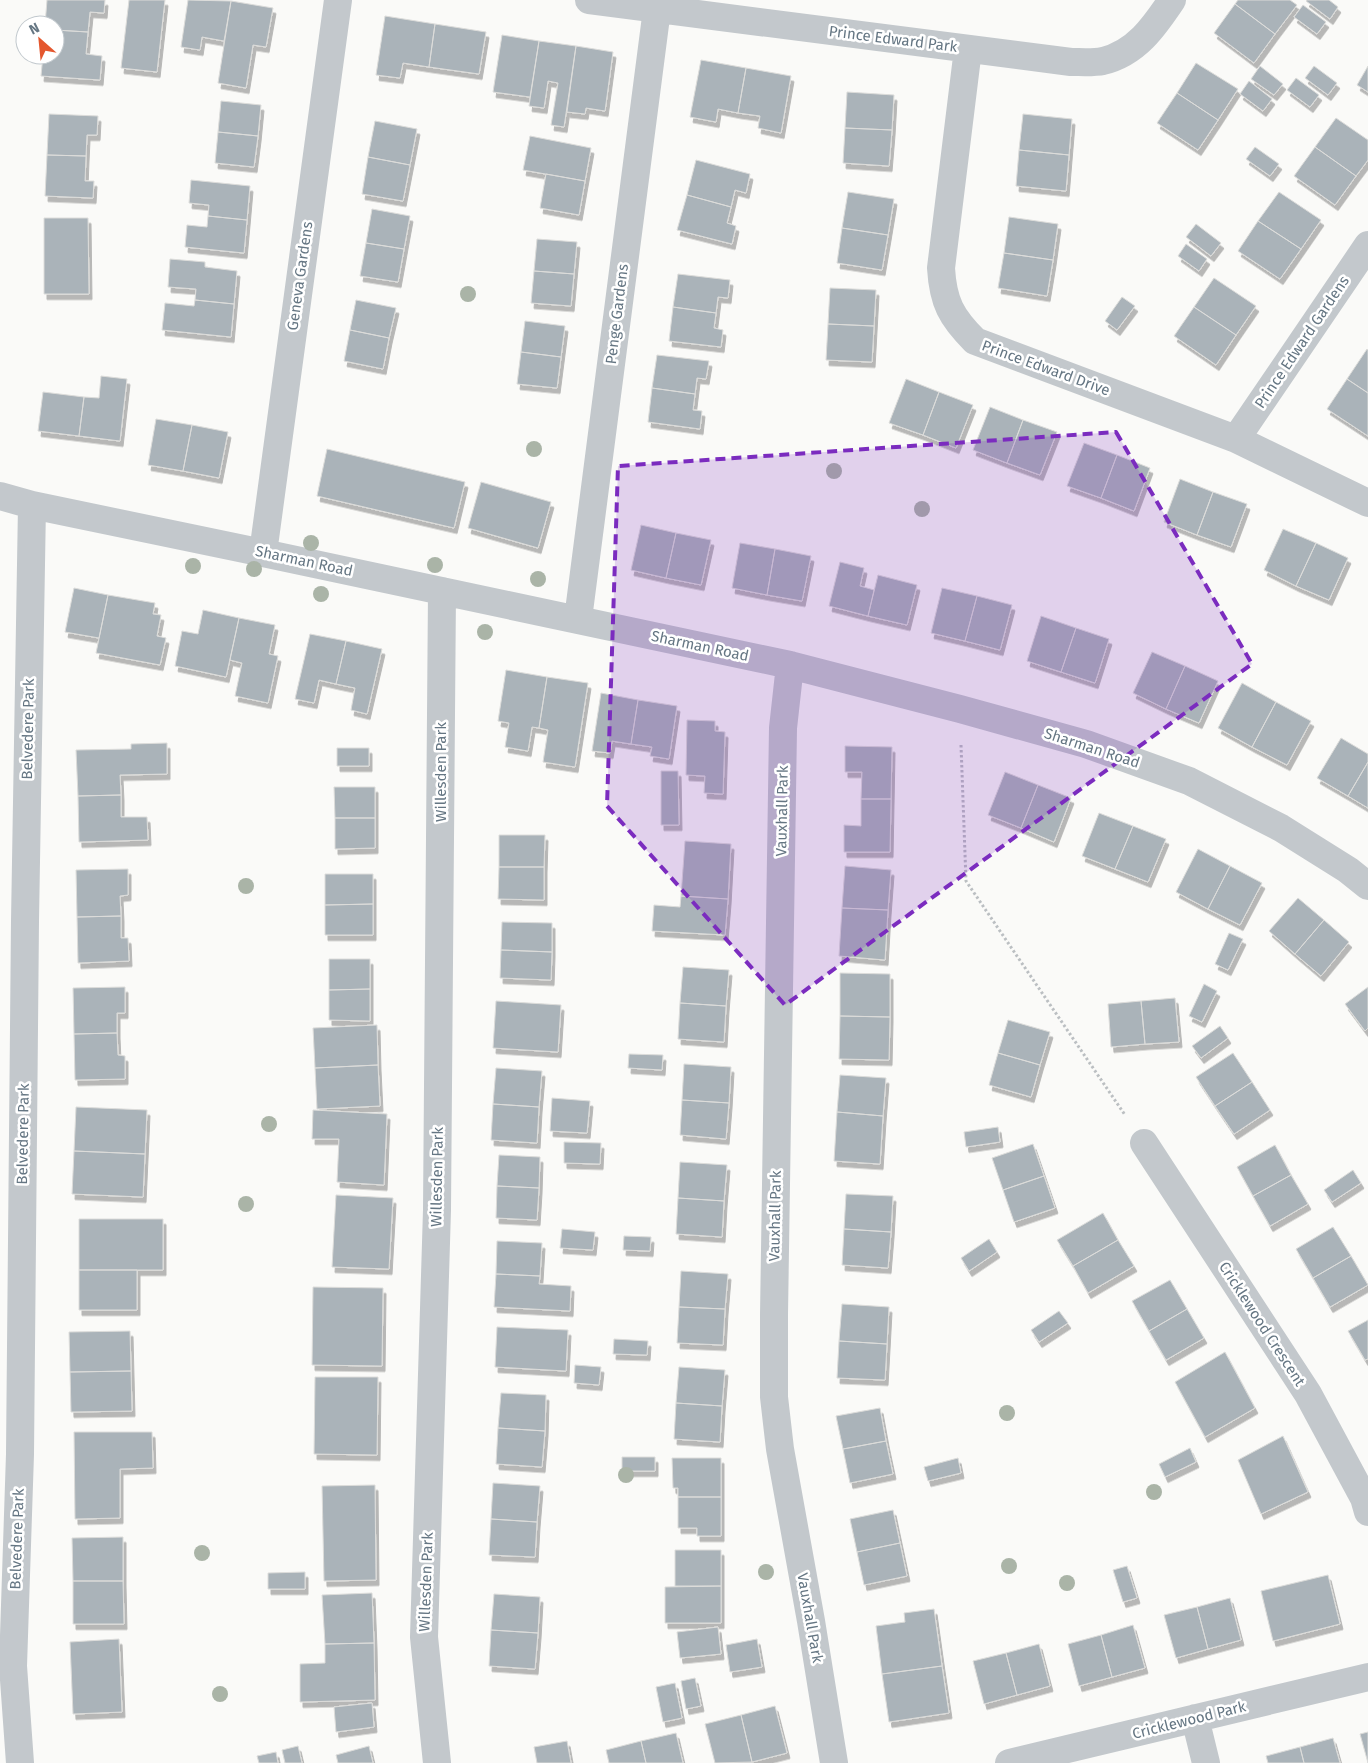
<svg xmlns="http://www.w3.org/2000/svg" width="1368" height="1763" font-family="'Fira Sans',sans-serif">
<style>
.building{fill:#aab3b9;stroke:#dcdcda;filter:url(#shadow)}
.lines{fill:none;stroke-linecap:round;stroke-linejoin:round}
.path{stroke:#bbbfc2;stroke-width:3;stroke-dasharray:2.5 2.5;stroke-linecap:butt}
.minor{stroke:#c3c8cc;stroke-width:28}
.tree{fill:#aab4a7}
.marked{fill:#7b2cbf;fill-opacity:0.2;stroke:#7b2cbf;stroke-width:4;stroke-dasharray:10 6;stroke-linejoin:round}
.labels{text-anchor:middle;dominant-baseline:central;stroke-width:5;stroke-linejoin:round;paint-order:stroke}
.street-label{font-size:15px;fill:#657683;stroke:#fff}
</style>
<defs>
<filter id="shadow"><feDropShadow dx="3" dy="5.5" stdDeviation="0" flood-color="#0004"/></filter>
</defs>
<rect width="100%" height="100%" fill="#fafaf8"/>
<path class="building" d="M47,0H105L104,13L90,12L88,32L55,30V25H45Z
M129,0H165L157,72L121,68Z
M188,0L231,1L224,41L202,37L200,50L181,47Z
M1238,0H1290L1297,5L1275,34L1235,4Z
M1307,0H1329L1338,7L1330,19L1306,1Z
M231,1L273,8L266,47L253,45L246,88L218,83Z
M1235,4L1275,34L1254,63L1214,33Z
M1303,5L1326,22L1317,34L1294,17Z
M385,16L435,24L429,67L403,63L400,78L376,75Z
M435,24L486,32L479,74L429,67Z
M55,30L88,32L86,54L102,56L100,80L41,76L43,55H55Z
M502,35L539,41L530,97L493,92Z
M539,41L576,46L564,127L551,125L558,83L548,81L544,108L529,106Z
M576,46L613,52L605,111L586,108L585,114L567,112Z
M701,60L746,68L738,113L718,109L716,122L690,117Z
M1196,63L1238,89L1218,120L1177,93Z
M1260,66L1283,84L1274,95L1251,79Z
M1314,66L1337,83L1328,95L1305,78Z
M1368,66V92L1357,85Z
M746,68L791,76L781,133L758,128L760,116L738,113Z
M1296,78L1319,95L1310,107L1287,90Z
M1249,81L1272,99L1263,111L1240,94Z
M847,92L894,95L892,130L845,128Z
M1177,93L1218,120L1198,150L1157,123Z
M221,101L261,105L258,136L218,132Z
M49,114L98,116L97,135H87L86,156L47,155Z
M1023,114L1072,119L1069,155L1019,150Z
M1336,118L1368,140V160L1356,176L1315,147Z
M375,121L417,129L410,165L368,157Z
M845,128L892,130L889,166L843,163Z
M218,132L258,136L254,167L215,163Z
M530,136L591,148L585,181L523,170Z
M1255,147L1279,164L1270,176L1246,159Z
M1315,147L1356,176L1335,205L1294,176Z
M1019,150L1069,155L1066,191L1016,186Z
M47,155L86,156L85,181H94L93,198L45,196Z
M368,157L410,165L403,201L362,194Z
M696,160L750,174L746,193L735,190L731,207L687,195Z
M546,174L585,181L579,215L540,208Z
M191,180L250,186L247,220L208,216L209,205L189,203Z
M848,192L894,199L888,235L842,228Z
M1279,192L1321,220L1301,249L1258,221Z
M687,195L731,207L727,223L736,226L732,244L677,230Z
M372,209L410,216L404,249L366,243Z
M208,216L247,220L244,253L185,247L187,225L207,227Z
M1009,217L1058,224L1053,260L1004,253Z
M44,218H88L89,294H44Z
M1258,221L1301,249L1280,279L1238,251Z
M1196,224L1221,243L1211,256L1186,237Z
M842,228L888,235L882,270L837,263Z
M537,239L577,242L574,274L534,271Z
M366,243L404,249L398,282L360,276Z
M1186,244L1207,259L1199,271L1178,256Z
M1004,253L1053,260L1047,296L998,288Z
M170,259L205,262V267L237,271L234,304L195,300L196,289L168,287Z
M534,271L574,274L571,306L531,303Z
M678,274L730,280L728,298L718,297L716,313L673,307Z
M1214,278L1256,306L1236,335L1194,307Z
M830,288L876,290L874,326L828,324Z
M1122,297L1135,306L1117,330L1105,321Z
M195,300L234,304L231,337L162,330L165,303L194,306Z
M356,300L396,308L389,338L350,330Z
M673,307L716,313L714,328L723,330L721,347L669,341Z
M1194,307L1236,335L1216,365L1174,336Z
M525,321L565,326L561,357L521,352Z
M828,324L874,326L872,362L826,360Z
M350,330L389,338L383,369L344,361Z
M1367,349L1368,350V393L1347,379Z
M521,352L561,357L557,388L517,384Z
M657,355L709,361L706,379L697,378L695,394L652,388Z
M101,376L127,379L120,441L79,436L84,397L99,398Z
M906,379L939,392L923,435L889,423Z
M1347,379L1368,393V436L1327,409Z
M652,388L695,394L693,410L702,411L700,429L648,422Z
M43,392L84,397L79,436L38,431Z
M939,392L973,405L956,448L923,435Z
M990,407L1023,420L1007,463L973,450Z
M156,419L192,425L183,471L148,465Z
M1023,420L1057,432L1040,475L1007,463Z
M192,425L228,432L219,478L183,471Z
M1084,443L1117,455L1101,498L1067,486Z
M327,449L465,482L454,528L317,496Z
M1117,455L1150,468L1134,511L1101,498Z
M1180,479L1213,492L1197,535L1164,522Z
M481,482L551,502L538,548L468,528Z
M1213,492L1247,504L1231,547L1197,535Z
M641,525L676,533L666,578L631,570Z
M1283,529L1316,543L1296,586L1264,570Z
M676,533L711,540L701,585L666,578Z
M740,543L775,549L767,595L732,588Z
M1316,543L1348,558L1329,600L1296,586Z
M775,549L811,556L802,601L767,595Z
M840,562L864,568L860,586L874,590L868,616L829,606Z
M878,575L917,585L907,625L868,616Z
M74,588L108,595L99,638L65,632Z
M942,588L977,596L965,641L931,633Z
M108,595L155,603L153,614L161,615L157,636L166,638L160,665L96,653Z
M977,596L1012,605L1000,650L965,641Z
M203,610L239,618L226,677L175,666L182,631L198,634Z
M1041,616L1076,628L1061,672L1027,661Z
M239,618L275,625L269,654L278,656L268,703L235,696L242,663L230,660Z
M1076,628L1109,639L1095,683L1061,672Z
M310,634L346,641L336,684L319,680L314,703L295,699Z
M346,641L382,649L367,714L351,710L355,688L336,684Z
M1152,652L1185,666L1166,709L1133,693Z
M1185,666L1218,681L1199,723L1166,709Z
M506,670L547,677L539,728L532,727L528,751L505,747L509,723L498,721Z
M547,677L588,683L575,767L543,762L548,730L539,728Z
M1242,683L1276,702L1252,747L1218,728Z
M601,693L638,700L631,744L612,741L610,753L592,751Z
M638,700L677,706L669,759L650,756L652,747L631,744Z
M1276,702L1311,721L1287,765L1252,747Z
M687,720L715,721V731L725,732L723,794L704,793L705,776L686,775Z
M1341,738L1368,754V762L1348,796L1317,778Z
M167,743V774L120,775L121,795L78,796L76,750L131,749V744Z
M845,746L892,747L891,799H861L862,772H845Z
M337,748H369V766H337Z
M1368,762V808L1348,796Z
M661,771H678L679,825H661Z
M1005,772L1038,785L1021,828L988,815Z
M1038,785L1071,798L1054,842L1021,828Z
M334,787H375V818H335Z
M121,795V817H147L148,840L79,842L78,796Z
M861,799H891L890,852H844V825L861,826Z
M1099,813L1133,826L1115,869L1082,856Z
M335,818H375V848L335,849Z
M1133,826L1166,839L1148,882L1115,869Z
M499,835H545L544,867H499Z
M685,841L731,844L728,899L681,896Z
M1198,849L1230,866L1208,909L1176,892Z
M845,866L891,870L888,910L842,908Z
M1230,866L1262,883L1240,925L1208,909Z
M499,867H544V900L498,899Z
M128,869V895L120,896L121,916L77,917L76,870Z
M325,874H373V904L325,905Z
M681,896L728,899L725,935L652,931L654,905L680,907Z
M1298,898L1324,920L1295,954L1269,931Z
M373,904V935H325V905Z
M842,908L888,910L885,960L839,956Z
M121,916V938H128L129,961L78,963L77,917Z
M1324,920L1349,942L1321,976L1295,954Z
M502,922L552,923V952L501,950Z
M1229,933L1243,939L1228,970L1215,964Z
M501,950L552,952L551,980L500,978Z
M329,959H370V989L329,990Z
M683,967L729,970L726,1006L680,1003Z
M840,973L890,974V1017L840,1016Z
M1204,984L1217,991L1202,1022L1189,1016Z
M125,987V1013H117V1033L74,1034L73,988Z
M1368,987V1028L1365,1031L1345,1004Z
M370,989V1021L329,1020V990Z
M1175,998L1179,1042L1145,1044L1141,1001Z
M496,1001L561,1005L558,1052L493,1048Z
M1141,1001L1145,1044L1111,1047L1108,1004Z
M680,1003L726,1006L724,1042L678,1039Z
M840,1016L890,1017L889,1060L839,1059Z
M1008,1020L1050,1032L1040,1065L998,1053Z
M377,1025L378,1065L315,1068L313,1028Z
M1220,1026L1228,1038L1201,1058L1192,1046Z
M117,1033L118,1055L125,1056V1079L75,1080L74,1034Z
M998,1053L1040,1065L1031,1097L989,1085Z
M1233,1053L1252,1082L1215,1106L1196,1077Z
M629,1054L663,1055L662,1070L628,1068Z
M684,1064L731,1067L729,1103L682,1100Z
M378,1065L380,1106L317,1109L315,1068Z
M496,1068L542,1071L539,1107L493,1104Z
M840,1075L886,1078L883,1116L837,1112Z
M1252,1082L1270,1110L1234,1134L1215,1106Z
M552,1098L590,1101L587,1133L550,1131Z
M682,1100L729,1103L726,1139L680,1135Z
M493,1104L539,1107L537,1143L491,1140Z
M76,1107L147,1110L145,1154L74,1151Z
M313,1110L387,1114L384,1185L337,1182L339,1139H312Z
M837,1112L883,1116L880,1164L834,1161Z
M998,1127L1000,1142L966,1147L964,1132Z
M564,1142L601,1143L600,1164L564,1163Z
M1033,1144L1044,1176L1003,1190L992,1158Z
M1275,1145L1291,1175L1253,1196L1237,1167Z
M74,1151L145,1154L143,1197L72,1194Z
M499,1155L540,1157L539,1188L497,1186Z
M680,1162L727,1165L724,1201L678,1198Z
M1353,1170L1361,1183L1332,1202L1324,1190Z
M1291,1175L1308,1204L1270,1226L1253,1196Z
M1044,1176L1055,1208L1014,1222L1003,1190Z
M497,1186L539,1188L537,1220L496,1218Z
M846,1194L893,1196L891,1232L844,1229Z
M336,1195L393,1198L389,1269L332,1267Z
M678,1198L724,1201L722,1237L676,1234Z
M1103,1213L1118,1240L1073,1266L1057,1240Z
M79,1219H163V1270H79Z
M1333,1227L1351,1256L1313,1278L1296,1249Z
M562,1229L595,1232L593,1250L560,1248Z
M844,1229L891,1232L888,1268L842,1265Z
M624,1236L651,1237L650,1251L623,1250Z
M989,1239L997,1252L969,1271L961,1258Z
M1118,1240L1134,1266L1088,1293L1073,1266Z
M497,1241L542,1243L540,1276L496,1274Z
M1351,1256L1368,1285L1330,1307L1313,1278Z
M79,1270H137V1310H79Z
M681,1271L728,1274L725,1309L679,1307Z
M496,1274L540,1276L539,1284L571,1286L570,1311L494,1307Z
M1170,1280L1187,1309L1149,1331L1132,1301Z
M313,1287L383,1288L382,1366L312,1365Z
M842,1304L889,1307L887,1344L839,1341Z
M679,1307L725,1309L723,1345L677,1343Z
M1187,1309L1204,1338L1166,1360L1149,1331Z
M1059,1311L1068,1323L1039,1342L1031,1330Z
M1368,1320V1359L1365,1360L1348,1331Z
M497,1327L568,1330L566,1371L495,1367Z
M130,1331L131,1371L70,1372L69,1332Z
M614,1339L648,1341L647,1355L613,1354Z
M839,1341L887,1344L885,1380L837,1378Z
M1225,1352L1255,1408L1205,1437L1175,1382Z
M575,1365L601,1367L599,1385L574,1383Z
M679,1367L725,1370L722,1406L676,1403Z
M131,1371L132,1411L71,1412L70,1372Z
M315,1377H378L377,1455L314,1454Z
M501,1393L546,1395L545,1431L498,1428Z
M676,1403L722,1406L720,1442L674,1439Z
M880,1408L886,1441L843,1449L836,1416Z
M498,1428L545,1431L542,1467L496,1464Z
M74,1432H152L153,1468L120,1469V1518L75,1519Z
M1283,1436L1308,1492L1261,1514L1238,1460Z
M886,1441L893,1474L850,1483L843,1449Z
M1190,1448L1196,1462L1165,1477L1159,1464Z
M622,1457H655V1471H622Z
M672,1458H721V1497H678V1488H673Z
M958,1458L961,1473L928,1481L924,1467Z
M493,1483L540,1486L537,1522L491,1519Z
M375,1485L376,1580L324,1581L322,1486Z
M678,1497H721V1536H697V1528H678Z
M893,1510L900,1543L857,1552L850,1519Z
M491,1519L537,1522L535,1557L489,1555Z
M123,1537V1581H73L72,1538Z
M900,1543L907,1576L864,1585L857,1552Z
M675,1550H721V1586H675Z
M1127,1566L1137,1598L1123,1602L1113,1570Z
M305,1572V1589H268V1573Z
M1328,1575L1340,1624L1273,1641L1261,1591Z
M73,1581H123L124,1624H73Z
M721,1586V1623H665V1587Z
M372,1593L374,1643L325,1644L322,1595Z
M494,1594L540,1597L538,1633L491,1630Z
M1230,1598L1241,1640L1208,1649L1197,1607Z
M1197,1607L1208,1649L1176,1658L1164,1615Z
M934,1609L942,1666L882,1674L876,1626L905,1622L904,1613Z
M1133,1625L1145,1668L1112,1677L1101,1635Z
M718,1627L721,1654L680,1658L677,1632Z
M491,1630L538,1633L535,1669L489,1666Z
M1101,1635L1112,1677L1079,1686L1068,1644Z
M119,1639L122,1712L73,1714L70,1642Z
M757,1639L762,1667L730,1672L726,1645Z
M374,1643L375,1700L300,1702V1664L325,1663V1644Z
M1039,1644L1050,1686L1017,1695L1006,1653Z
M1006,1653L1017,1695L984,1704L973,1661Z
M942,1666L949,1713L889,1722L882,1674Z
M695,1678L701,1706L686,1709L681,1681Z
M675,1683L682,1718L663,1722L656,1687Z
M372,1703L374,1727L336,1732L334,1707Z
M775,1706L787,1753L752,1762L741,1715Z
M741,1715L752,1762L715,1763L705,1724Z
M1368,1732V1763L1360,1734Z
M676,1733L683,1763H646L641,1741Z
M1333,1738L1340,1763H1304L1300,1747Z
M567,1741L571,1763H537L534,1747Z
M641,1741L646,1763H609L606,1750Z
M298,1746L302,1763H285L282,1750Z
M369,1746L373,1763H338L336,1755Z
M1300,1747L1304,1763H1268L1266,1756Z
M276,1752L278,1763H259L257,1756Z"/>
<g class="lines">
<path class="path" d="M961,745L966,881L1125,1115"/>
<path class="minor" d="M589,0L1071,62C1081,62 1093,63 1103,61C1136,53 1154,27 1172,0
M968,49L941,268C943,302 951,317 975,341L1236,439L1368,503
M1236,439L1368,245
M0,496L32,505L263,553L790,665L960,709L1086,744L1189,781L1281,828L1348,870L1368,886
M263,553L338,0
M578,619L657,9
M790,665L783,728L774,1315V1397L780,1449L811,1621L834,1763
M1144,1143L1308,1394L1364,1498L1368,1512
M1195,1718L1206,1763
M20,1763L13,1666L20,1454L25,921L32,505
M437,1763L424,1637L437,1210L442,591
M1009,1763L1368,1677"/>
</g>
<g class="tree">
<circle cx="468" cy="294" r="8"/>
<circle cx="534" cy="449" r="8"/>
<circle cx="834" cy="471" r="8"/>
<circle cx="922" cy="509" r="8"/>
<circle cx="311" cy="543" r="8"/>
<circle cx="435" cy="565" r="8"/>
<circle cx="193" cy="566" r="8"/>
<circle cx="254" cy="569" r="8"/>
<circle cx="538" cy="579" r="8"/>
<circle cx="321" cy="594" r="8"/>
<circle cx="485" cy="632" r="8"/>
<circle cx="246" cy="886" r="8"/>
<circle cx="269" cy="1124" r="8"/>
<circle cx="246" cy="1204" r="8"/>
<circle cx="1007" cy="1413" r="8"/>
<circle cx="626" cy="1475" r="8"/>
<circle cx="1154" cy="1492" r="8"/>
<circle cx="202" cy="1553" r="8"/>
<circle cx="1009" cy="1566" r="8"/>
<circle cx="766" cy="1572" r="8"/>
<circle cx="1067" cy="1583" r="8"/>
<circle cx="220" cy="1694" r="8"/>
</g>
<path class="marked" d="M1116,432L1252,664L785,1005L607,806L618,466Z"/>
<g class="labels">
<g class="street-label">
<text transform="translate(893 39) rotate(7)">Prince Edward Park</text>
<text transform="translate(300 276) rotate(-82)">Geneva Gardens</text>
<text transform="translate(617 314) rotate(-83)">Penge Gardens</text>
<text transform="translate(1302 342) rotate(-56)">Prince Edward Gardens</text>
<text transform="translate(1046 368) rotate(20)">Prince Edward Drive</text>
<text transform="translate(304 561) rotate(12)">Sharman Road</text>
<text transform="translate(700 646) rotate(12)">Sharman Road</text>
<text transform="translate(28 729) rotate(-89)">Belvedere Park</text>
<text transform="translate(1092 748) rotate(18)">Sharman Road</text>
<text transform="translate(441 772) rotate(-90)">Willesden Park</text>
<text transform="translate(782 811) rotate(-89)">Vauxhall Park</text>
<text transform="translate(23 1134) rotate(-89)">Belvedere Park</text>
<text transform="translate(437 1177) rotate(-89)">Willesden Park</text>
<text transform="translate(775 1216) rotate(-89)">Vauxhall Park</text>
<text transform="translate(1262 1324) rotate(57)">Cricklewood Crescent</text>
<text transform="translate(17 1539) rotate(-88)">Belvedere Park</text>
<text transform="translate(426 1582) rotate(-88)">Willesden Park</text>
<text transform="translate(810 1618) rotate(80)">Vauxhall Park</text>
<text transform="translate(1189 1720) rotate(-14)">Cricklewood Park</text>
</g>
</g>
<g transform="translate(40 40) rotate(333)"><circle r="24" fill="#ffffff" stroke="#c1c8cd"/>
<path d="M0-4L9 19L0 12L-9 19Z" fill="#e4572e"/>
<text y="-8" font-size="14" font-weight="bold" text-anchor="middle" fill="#657683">N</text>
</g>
</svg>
